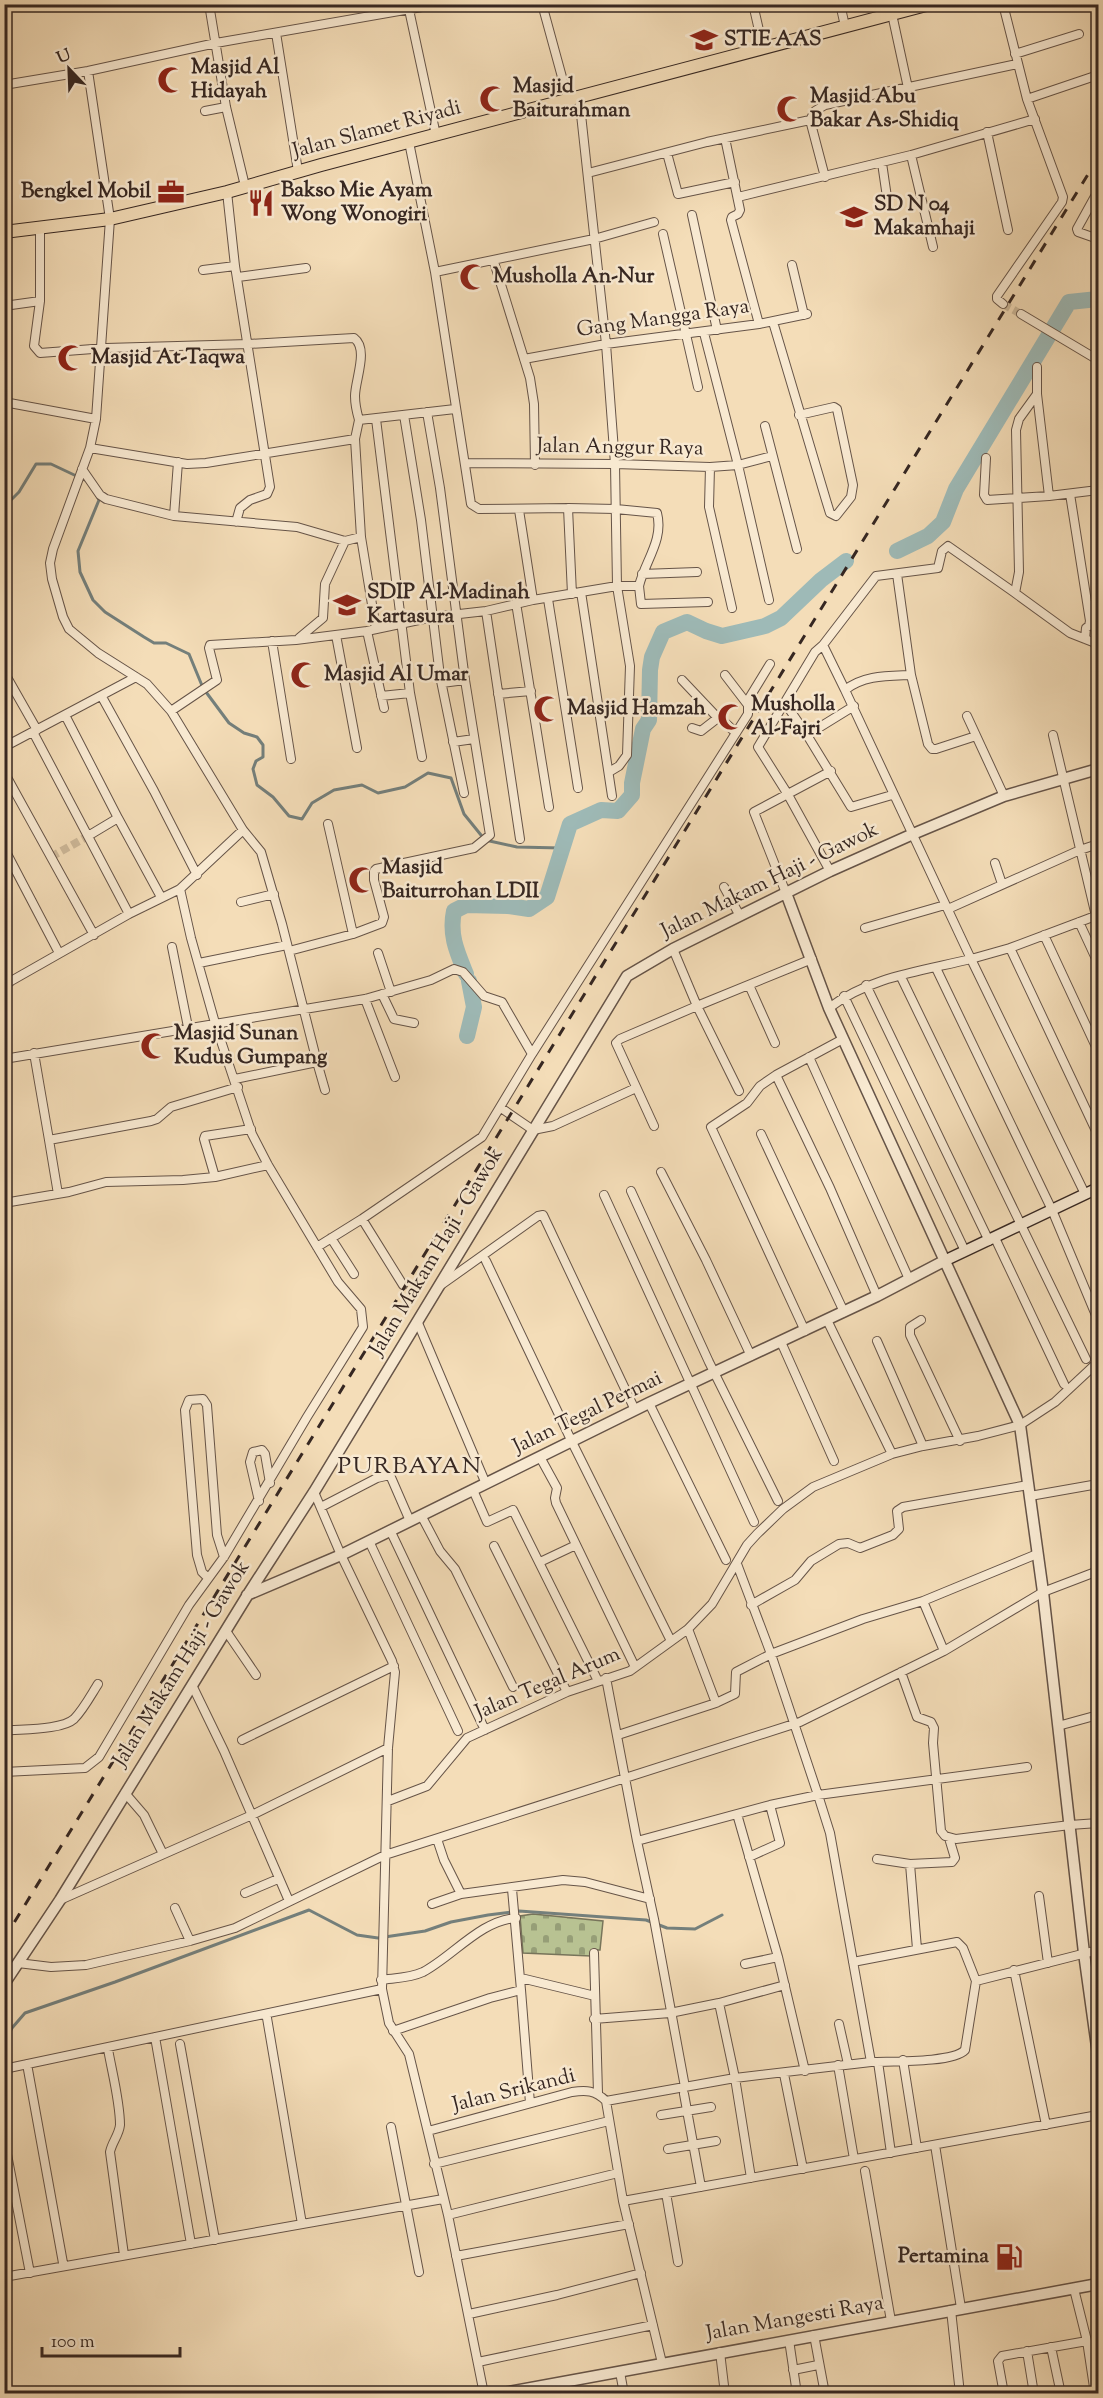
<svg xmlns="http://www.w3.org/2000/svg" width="1103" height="2398" font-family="'Sorts Mill Goudy',serif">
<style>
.cemetery{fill:url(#cemetery-stones);stroke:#77745a;stroke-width:1.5}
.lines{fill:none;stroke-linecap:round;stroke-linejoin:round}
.stream{stroke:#747f7b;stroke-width:3}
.river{stroke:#9ebab7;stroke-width:16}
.minor-tunnel{stroke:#ceb99a;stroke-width:8;stroke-dasharray:8 4;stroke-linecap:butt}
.minor-casing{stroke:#665448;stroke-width:10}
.tertiary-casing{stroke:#665448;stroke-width:13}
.secondary-casing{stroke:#362722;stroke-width:13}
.primary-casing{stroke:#362722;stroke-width:14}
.minor{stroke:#f8e9d1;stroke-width:8}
.tertiary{stroke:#f8e9d1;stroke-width:10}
.secondary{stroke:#f8e9d1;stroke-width:10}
.primary{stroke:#f4ddb8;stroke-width:12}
.rail{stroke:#362722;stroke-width:3;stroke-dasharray:10 10;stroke-linecap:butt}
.labels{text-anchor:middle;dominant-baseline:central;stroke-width:5;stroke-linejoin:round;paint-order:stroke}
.poi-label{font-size:21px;font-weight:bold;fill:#362722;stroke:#f8e9d1;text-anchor:start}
.street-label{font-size:21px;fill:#362722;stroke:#f8e9d1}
.quarter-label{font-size:24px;letter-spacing:1.5px;fill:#362722;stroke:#f8e9d1}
</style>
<defs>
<pattern id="cemetery-stones" width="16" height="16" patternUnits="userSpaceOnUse" patternTransform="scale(1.5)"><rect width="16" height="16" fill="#b8c292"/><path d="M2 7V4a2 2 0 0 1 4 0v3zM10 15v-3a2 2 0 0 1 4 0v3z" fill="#969e77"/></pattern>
</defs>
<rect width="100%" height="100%" fill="#f4ddb8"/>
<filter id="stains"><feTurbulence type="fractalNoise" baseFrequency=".00333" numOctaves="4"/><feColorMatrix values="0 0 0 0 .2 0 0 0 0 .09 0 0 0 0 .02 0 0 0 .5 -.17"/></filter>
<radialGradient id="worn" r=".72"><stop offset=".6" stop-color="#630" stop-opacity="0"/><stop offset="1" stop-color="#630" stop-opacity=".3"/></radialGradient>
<path class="cemetery" d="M533,1914L603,1921L600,1950H592L591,1956L523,1953L520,1916Z"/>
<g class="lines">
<path class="stream" d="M97,496L99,500L78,551L80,572L93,600L105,612L144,637L154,643H166L189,654L203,688L229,723L244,733L257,737L263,745V757L256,761L253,769L257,785L273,797L289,816L302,819L312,803L334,790L362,785L378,793L405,787L428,773L451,778L464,814L485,840L517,847L561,848
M4,500L10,501L19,492L36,464H51L87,481
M4,2043L12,2028L25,2013L115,1982L309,1910L357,1935L378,1938L425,1931L451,1922L488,1915L519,1911L646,1920L667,1928L695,1929L722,1915"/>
<path class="river" d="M897,551L928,536L943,522L956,489L1069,302L1098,299
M466,974C457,952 449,935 454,911L466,905L508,906L529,909L547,897L570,824L601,810L618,811L632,795V783L643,729L649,720L650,670L652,657L663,632L687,622L706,631L722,636L765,626L781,618L821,580L846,561
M467,1036L474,1007L469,981"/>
<path class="minor-tunnel" d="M1003,304L1021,314
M51,857L88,836"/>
<defs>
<path id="minor" d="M209,4L226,107L245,186
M542,4L568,99
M753,4L763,48
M840,4L845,26
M408,5L436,135
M132,6L137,4
M892,14L908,88
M276,33L298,171
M1015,54L1079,34
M88,71L110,219L96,419L90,448L53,549L50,563L52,579L63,617L69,629L98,653L147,684L171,711L243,830L261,852L282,924L317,1062L235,1079
M4,85L88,71L216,43L439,4
M579,96L606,344L615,464L617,586L630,666L627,755L619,766L609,772
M1027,99L1098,75
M205,111L226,107
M810,120L825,177
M987,132L1008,230
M725,138L740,210L738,214L732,217L731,220L759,324
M409,142L435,272L471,504L479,509L568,508L572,594
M667,153L678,194L735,182
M911,155L933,247
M882,163L888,204
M588,173L707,142L810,120L815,111L825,105L1017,64
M1098,191L1077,229L1078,232L1098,239
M227,192L235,266L270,487L267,494L250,500L240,508L236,522
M738,197L911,155L1035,119
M692,215L717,330
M40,228V301L34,346L40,353L106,348L249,344L354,338C369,349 355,380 355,396C355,404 357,413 359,420
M663,234L698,387
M494,262L530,378L534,404L535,465
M792,265L804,315
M203,270L235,266
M435,272L594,239L654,222
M238,277L306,268
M1003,304L997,299V296L1062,202L1063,197L1027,99L1003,4
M4,306L40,301
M1021,314L1098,360
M773,322L826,500L830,513L836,516L851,497L853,485L837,409L834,407L799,415
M704,333L738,465L769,600
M524,359L606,344L759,324L807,314
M1037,394L1049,496
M4,402L96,419
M404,415L421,520L440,676L464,793
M376,419L410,693L422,757
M765,426L797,549
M90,448L187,464L206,463L355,439L359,420L455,409
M4,450H6
M986,458L984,495L987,500L1049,496L1098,490
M466,463L615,464L710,467L738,465L772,456
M710,467L709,507L732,608
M82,469L100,495L106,499L174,516L297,527L345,541L361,537L355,439
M1070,494L1090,621L1089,626L1086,628L1085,639
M519,510L533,600
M174,516L178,462
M361,537L376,629
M642,574L697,572
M897,574L911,675L928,744L932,749H936L976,736
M639,586L641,604L708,602
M581,592L612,796
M1015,593L1070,633L1098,644
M548,599L578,788
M516,603L549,807
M486,611L520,839
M367,631L384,708
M336,635L357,748
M299,638L323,618L325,584L345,541
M272,641L291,759
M823,645L845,690C864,675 887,676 911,675
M4,672L37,730
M725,675L748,705
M682,680L717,717
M442,683L465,680
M498,694L531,691
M381,696L410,693
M102,697L154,791L197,875
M785,703L807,735
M854,706L807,735L851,807L892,795
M171,711L217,680L209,648L210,645L296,640L367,631L433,617L486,611L533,600L617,586H639C645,561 664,540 657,513L616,509L568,508
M65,715L118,818
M967,716L1004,796
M692,728L701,731L719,717L736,733
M33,732L129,914
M1053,735L1096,916
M453,742L474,739
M4,747L136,677
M4,772L94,935
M328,824L353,934
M88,836L118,818L161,897
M4,848L59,953
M995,863L1002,884
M830,871L787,793L758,747L815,652L823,645L876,576L938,568L942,551L948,546L1015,593L1019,572L1016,430L1019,419L1037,394V367
M724,887L740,916
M786,893L754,812L831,771
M241,902L274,894
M948,909L1080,850L1098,844
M1098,915L1010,948L1098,1135
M1079,922L1098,963
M865,928L945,905
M1044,935L1098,1051
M172,947L188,1027
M1010,948L971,959L1085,1194
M289,951L353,934L382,923L384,917L374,880V871L376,869L474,848L490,835L465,680L440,488L427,412
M378,953L391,992
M199,963L287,945
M936,968L1052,1210L1098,1320
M4,972L10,982
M901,977L1086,1359
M4,985L129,914L180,889L243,830
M749,985L775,1043
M866,985L989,1241
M382,994L394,1019L414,1023
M844,996L965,1251
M365,999L395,1077
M829,1008C869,977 922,971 971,959L845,690
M34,1053L49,1140L151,1121L157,1119L171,1107L238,1087
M809,1057L909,1279
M4,1059L365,999L431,980L454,969L463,972L484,996L502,1002L532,1054
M317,1062L325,1090
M776,1075L830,1188L877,1296
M739,1091L697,1006L812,959
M501,1108L533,1130L553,1126L636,1088
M654,1126L616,1043L620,1039L697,1006L673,949
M761,1134L844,1312
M49,1140L58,1194
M661,1172L706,1260L751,1356
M215,1177L204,1139L205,1136L251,1129
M631,1191L709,1362L778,1501
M604,1195L754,1522
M4,1203L69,1192L106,1182L183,1180L215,1177L268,1165
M362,1219L403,1285
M331,1238L354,1274
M995,1238L1064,1384
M317,1247L362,1219L482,1137L532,1054L748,714V700L770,664
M486,1261L572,1442L671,1641
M441,1285L538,1216L543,1215L635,1410
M827,1320L892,1454
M921,1320L910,1327V1335L960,1441
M418,1323L486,1484
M805,1331L711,1127L747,1103L760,1086L776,1075L843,1039
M877,1341L923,1446
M781,1342L834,1461
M649,1403L726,1560
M540,1457L557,1488L555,1498L556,1503L635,1667
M473,1490L487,1522L513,1510L598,1681
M314,1492L341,1555L392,1661L395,1672L388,1748L382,1989L389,2023L409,2054L448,2215L484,2394
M1030,1496L1098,1484
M259,1501L250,1462L253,1452L262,1450L265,1454L270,1483
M321,1507L377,1478L390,1475L410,1521
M421,1515L440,1551L455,1569L513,1687
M390,1530L485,1730
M369,1541L458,1731
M494,1546L567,1692
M540,1562L576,1545
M737,1564L771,1654L863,1619L923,1601L1037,1554
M208,1578L202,1572L197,1555L185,1410L189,1400L203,1399L207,1405L217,1535L224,1557
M923,1601L944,1651
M751,1605L795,1580L811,1561L839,1544L848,1543L860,1548L893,1535L899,1529L897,1511L903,1507L1028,1485
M226,1631L256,1675
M901,1672L917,1717L931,1722L934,1728L933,1743L941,1831L945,1836L956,1839L1070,1825L1098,1823
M606,1678L637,1841
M192,1685L224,1751L289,1901
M716,1703L735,1694L736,1672L771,1654L818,1795L1027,1767
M1058,1726L1098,1715
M4,1731C21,1729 62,1730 74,1719C83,1710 91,1695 98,1684
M618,1735L716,1703L688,1629
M242,1740L394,1666
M4,1772L85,1768L99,1757L189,1605L224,1557L307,1417L363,1327L361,1309L338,1282L268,1165L252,1134L215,1023L191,938L180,889
M125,1793L144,1815L163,1854
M388,1801L427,1786L467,1738L567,1692L630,1671L688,1629L712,1604L747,1545L757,1534L783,1509L813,1487L892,1454L923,1446L978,1436L1020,1425L1055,1402L1098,1362
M737,1814L778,1957L805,2071
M437,1839L444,1860L461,1894
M749,1857L780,1843L770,1805
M877,1859L910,1864L952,1862L955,1858L949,1838
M910,1864L917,1949
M512,1889L521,1990
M245,1893L278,1879
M1039,1896L1048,1963
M60,1900L252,1815L388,1748
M432,1904L461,1894L563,1880L585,1882L650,1899
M175,1908L190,1941
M594,1953L598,2093
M853,1962L957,1942L963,1948L976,1981L965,2050C953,2063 891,2061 871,2062
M18,1963L51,1967L86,1965L190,1941L235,1928L385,1855L800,1722L944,1651L1043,1592L1098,1571
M745,1964L778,1957
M1014,1970L1046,2125
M521,1978L595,1996
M381,1980C395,1978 410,1978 423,1972C452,1957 481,1920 516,1918
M976,1981L1098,1950
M719,2003L735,2078L751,2178
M267,2018L302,2224
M594,2019L670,2013L719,2003L785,1985
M839,2024L848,2064
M393,2031L490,1998L521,1990L530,2103
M155,2037L191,2244
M180,2044L215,2240
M108,2049C112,2072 120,2102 120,2125C119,2135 112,2142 110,2152L124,2255
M903,2060L917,2148
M878,2062L891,2153
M27,2064L63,2263
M838,2065L854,2159
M4,2069L382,1989
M784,2074L803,2169
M684,2094L701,2187
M661,2115L711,2107
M391,2127L419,2272
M428,2131L572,2092C586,2090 595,2090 606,2101
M4,2139L30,2273
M935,2145L961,2308
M668,2149L716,2141
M434,2164L609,2121
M865,2171L891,2321
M666,2193L678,2262
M623,2201L1098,2115
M448,2215L618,2173
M456,2256L629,2224
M4,2277L443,2199
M1074,2289L1087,2341L1095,2394
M951,2310L960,2394
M469,2314L557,2295L641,2273
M814,2335L825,2394
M789,2340L797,2394
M1051,2347L1061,2394
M1027,2351L1034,2394
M720,2352L725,2394
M478,2362L653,2325
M662,2363L623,2201L606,2101L735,2078L871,2062L830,1833L818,1795L770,1805L637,1841L654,1919L685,2087
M793,2370L818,2365
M620,2372L624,2394
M1004,2394L998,2361L1002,2356L1087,2341"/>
<path id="tertiary" d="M786,893L829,1008L1020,1425L1043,1592L1084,1953L1098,2054
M247,1595L341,1555L649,1403L877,1296L944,1261
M4,1984L60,1900L247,1596L314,1492L627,976L673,949L830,871L913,834L1004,796L1098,769
M498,2394L1098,2284"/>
<path id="secondary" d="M944,1261L1098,1188"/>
<path id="primary" d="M4,232L110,219L227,192L321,165L930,4"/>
</defs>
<use href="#minor" class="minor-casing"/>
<use href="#tertiary" class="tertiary-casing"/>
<use href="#secondary" class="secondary-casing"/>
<use href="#primary" class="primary-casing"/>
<use href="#minor" class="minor"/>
<use href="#tertiary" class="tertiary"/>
<use href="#secondary" class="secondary"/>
<use href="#primary" class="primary"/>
<path class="rail" d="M4,1939L1098,158"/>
</g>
<defs>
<symbol id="university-bare" viewBox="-9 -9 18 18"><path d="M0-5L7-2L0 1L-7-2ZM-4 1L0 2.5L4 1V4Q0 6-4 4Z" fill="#8f2418" stroke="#f8e9d1" stroke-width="2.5" paint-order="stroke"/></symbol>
<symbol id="mosque-bare" viewBox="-9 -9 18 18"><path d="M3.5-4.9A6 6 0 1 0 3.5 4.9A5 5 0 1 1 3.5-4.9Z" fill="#8f2418" stroke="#f8e9d1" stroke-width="2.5" paint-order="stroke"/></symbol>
<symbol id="office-bare" viewBox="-9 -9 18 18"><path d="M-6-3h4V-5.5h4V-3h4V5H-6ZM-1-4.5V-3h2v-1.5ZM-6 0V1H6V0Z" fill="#8f2418" stroke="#f8e9d1" stroke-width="2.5" paint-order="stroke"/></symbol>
<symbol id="restaurant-bare" viewBox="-9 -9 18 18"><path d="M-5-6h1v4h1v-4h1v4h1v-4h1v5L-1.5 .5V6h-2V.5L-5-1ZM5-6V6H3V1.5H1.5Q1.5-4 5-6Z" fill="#8f2418" stroke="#f8e9d1" stroke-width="2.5" paint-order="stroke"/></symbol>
<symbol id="school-bare" viewBox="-9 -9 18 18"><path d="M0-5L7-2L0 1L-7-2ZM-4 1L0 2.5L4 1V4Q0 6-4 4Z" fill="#8f2418" stroke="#f8e9d1" stroke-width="2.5" paint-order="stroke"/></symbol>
<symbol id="fuel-bare" viewBox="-9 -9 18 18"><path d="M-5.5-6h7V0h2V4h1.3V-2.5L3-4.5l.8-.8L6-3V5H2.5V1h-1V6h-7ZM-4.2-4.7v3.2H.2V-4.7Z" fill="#8f2418" stroke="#f8e9d1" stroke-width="2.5" paint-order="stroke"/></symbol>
</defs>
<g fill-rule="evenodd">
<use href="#university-bare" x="685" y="21" width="38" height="38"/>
<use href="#mosque-bare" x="152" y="61" width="38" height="38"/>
<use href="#mosque-bare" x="474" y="80" width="38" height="38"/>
<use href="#mosque-bare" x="771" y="90" width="38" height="38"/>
<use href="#office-bare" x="152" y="173" width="38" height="38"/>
<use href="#restaurant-bare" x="242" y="184" width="38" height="38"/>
<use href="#school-bare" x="835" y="198" width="38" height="38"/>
<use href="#mosque-bare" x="454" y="258" width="38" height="38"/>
<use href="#mosque-bare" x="52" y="339" width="38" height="38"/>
<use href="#school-bare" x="328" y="586" width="38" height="38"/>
<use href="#mosque-bare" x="285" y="656" width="38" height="38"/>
<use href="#mosque-bare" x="528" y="690" width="38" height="38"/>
<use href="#mosque-bare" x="712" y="698" width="38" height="38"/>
<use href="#mosque-bare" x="343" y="861" width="38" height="38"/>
<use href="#mosque-bare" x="135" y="1027" width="38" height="38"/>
<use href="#fuel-bare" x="990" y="2238" width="38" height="38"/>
</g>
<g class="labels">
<g class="poi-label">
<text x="724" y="40">STIE AAS</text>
<text x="191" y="68">Masjid Al<tspan x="191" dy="24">Hidayah</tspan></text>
<text x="513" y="87">Masjid<tspan x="513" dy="24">Baiturahman</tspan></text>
<text x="810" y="97">Masjid Abu<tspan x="810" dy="24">Bakar As-Shidiq</tspan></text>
<text x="281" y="191">Bakso Mie Ayam<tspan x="281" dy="24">Wong Wonogiri</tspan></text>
<text x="151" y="192" text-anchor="end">Bengkel Mobil</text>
<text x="874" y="205">SD N 04<tspan x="874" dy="24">Makamhaji</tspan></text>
<text x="493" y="277">Musholla An-Nur</text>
<text x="91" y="358">Masjid At-Taqwa</text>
<text x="367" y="593">SDIP Al-Madinah<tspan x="367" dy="24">Kartasura</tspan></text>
<text x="324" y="675">Masjid Al Umar</text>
<text x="751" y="705">Musholla<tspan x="751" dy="24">Al-Fajri</tspan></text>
<text x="567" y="709">Masjid Hamzah</text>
<text x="382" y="868">Masjid<tspan x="382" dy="24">Baiturrohan LDII</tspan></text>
<text x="174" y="1034">Masjid Sunan<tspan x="174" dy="24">Kudus Gumpang</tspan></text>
<text x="989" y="2257" text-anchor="end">Pertamina</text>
</g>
<g class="street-label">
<text transform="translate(377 130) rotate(-15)">Jalan Slamet Riyadi</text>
<text transform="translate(663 319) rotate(-8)">Gang Mangga Raya</text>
<text transform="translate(620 448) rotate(1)">Jalan Anggur Raya</text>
<text transform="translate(770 881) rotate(-26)">Jalan Makam Haji - Gawok</text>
<text transform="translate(437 1252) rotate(-59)">Jalan Makam Haji - Gawok</text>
<text transform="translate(588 1413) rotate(-26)">Jalan Tegal Permai</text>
<text transform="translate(182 1664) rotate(-58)">Jalan Makam Haji - Gawok</text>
<text transform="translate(548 1684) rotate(-23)">Jalan Tegal Arum</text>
<text transform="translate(514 2091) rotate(-14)">Jalan Srikandi</text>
<text transform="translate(795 2319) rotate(-10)">Jalan Mangesti Raya</text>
</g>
<g class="quarter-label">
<text x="410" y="1467">PURBAYAN</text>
</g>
</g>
<rect width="1103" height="2398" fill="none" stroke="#f4ddb8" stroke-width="24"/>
<rect x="6" y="6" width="1091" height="2386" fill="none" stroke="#362722" stroke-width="3"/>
<rect x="12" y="12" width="1079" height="2374" fill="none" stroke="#362722" stroke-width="1.5"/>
<g transform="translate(69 69) rotate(337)" stroke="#f8e9d1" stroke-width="4.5" paint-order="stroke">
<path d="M0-4.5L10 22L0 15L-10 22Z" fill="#362722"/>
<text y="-9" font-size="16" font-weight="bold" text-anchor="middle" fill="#362722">U</text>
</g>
<path d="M42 2347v9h138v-9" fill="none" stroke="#362722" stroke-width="3"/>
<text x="51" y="2347" font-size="18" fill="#362722" stroke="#f8e9d1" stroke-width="4.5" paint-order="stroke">100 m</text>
<rect width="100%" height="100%" filter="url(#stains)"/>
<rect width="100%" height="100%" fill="url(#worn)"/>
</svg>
